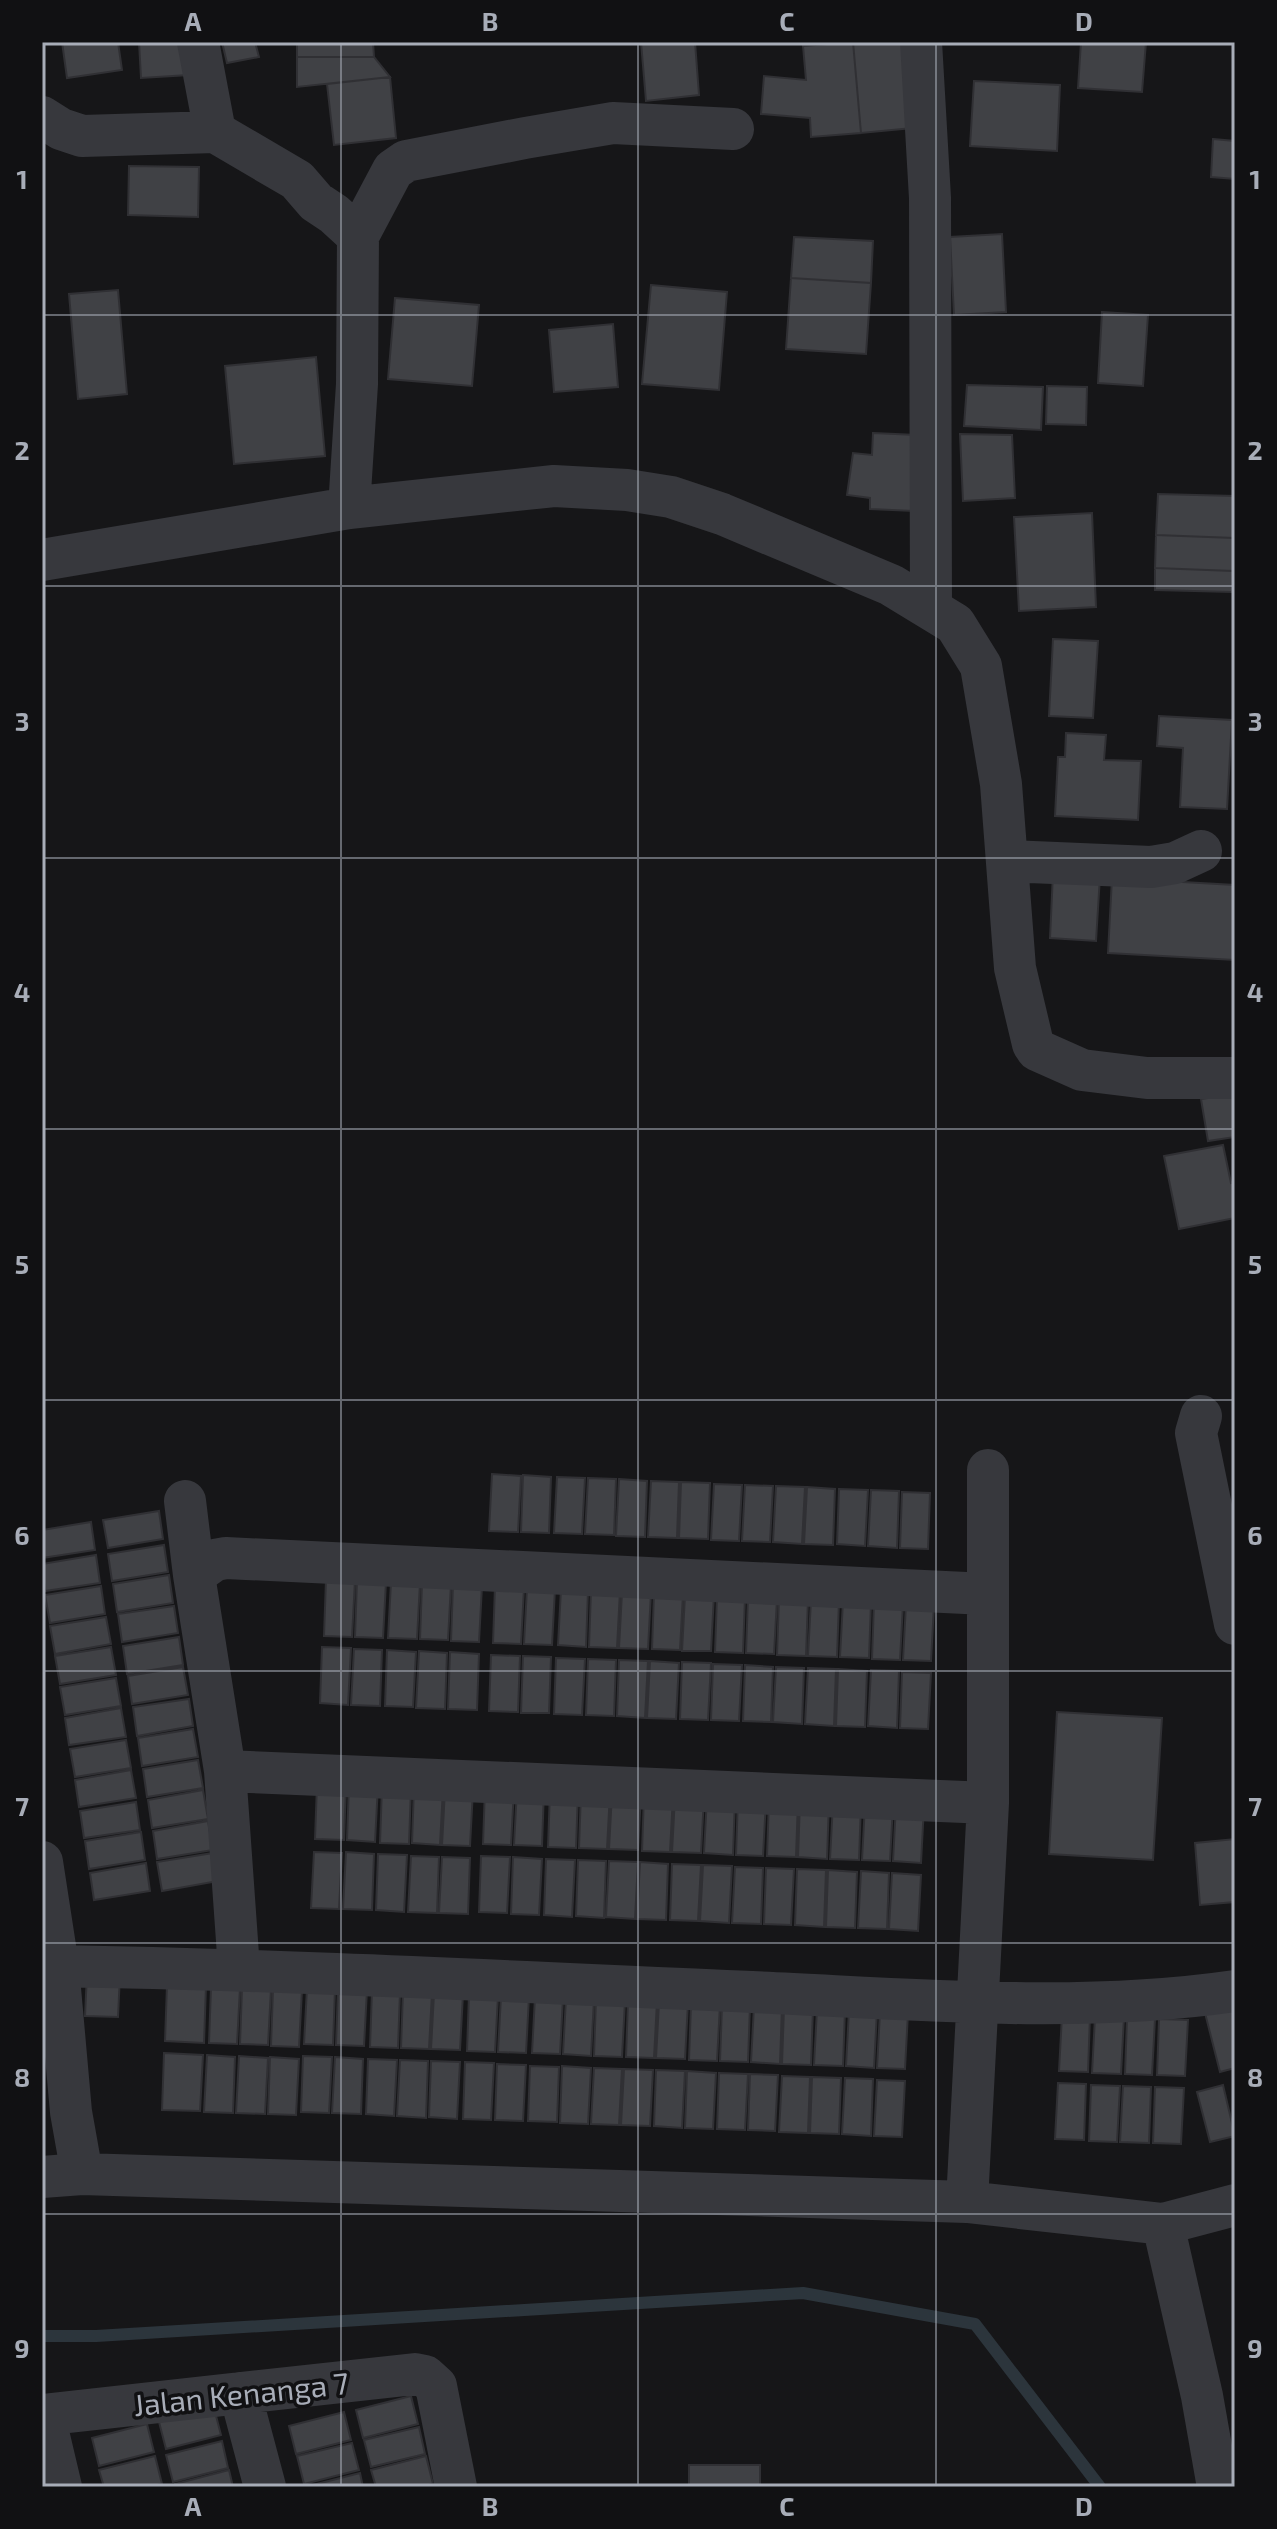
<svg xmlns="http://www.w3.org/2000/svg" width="1277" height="2529" font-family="'Exo 2',sans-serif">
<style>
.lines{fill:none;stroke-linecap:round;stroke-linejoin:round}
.stream{stroke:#2c353c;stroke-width:12}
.building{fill:#404145;stroke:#303034;stroke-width:2}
.minor{stroke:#37383d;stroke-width:42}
.grid{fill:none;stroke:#a8adb8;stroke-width:2;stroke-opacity:0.55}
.labels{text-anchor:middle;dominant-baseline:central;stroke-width:7;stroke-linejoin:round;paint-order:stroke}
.street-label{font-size:30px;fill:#a8adb8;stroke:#111113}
.neatline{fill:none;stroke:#a8adb8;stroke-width:3}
.grid-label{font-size:26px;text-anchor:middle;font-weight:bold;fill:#a8adb8}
</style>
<rect width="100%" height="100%" fill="#161618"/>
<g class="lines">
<path class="stream" d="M42,2336H96L803,2293L975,2324L1100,2487"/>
</g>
<path class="building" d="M62,42H118L122,70L67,78Z
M139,42H187L189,75L141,78Z
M222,42H255L259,57L227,63Z
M297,42H373L374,57H297Z
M641,42H695L699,95L646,101Z
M853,42L861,133L811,137L810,118L761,114L764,76L806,80L803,46Z
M853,42H916L923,127L861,133Z
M1081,42H1146L1142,92L1078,88Z
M297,57H374L390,77L297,87Z
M390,77L396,138L334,145L327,84Z
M974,81L1060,85L1057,151L970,146Z
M1213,139L1235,141V179L1211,177Z
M129,166L199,167L198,217L128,215Z
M1002,234L1006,312L954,315L950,237Z
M794,237L873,241L871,283L791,278Z
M791,278L871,283L866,354L786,349Z
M651,285L727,292L719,390L642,384Z
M118,290L127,394L78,399L69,294Z
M395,298L479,305L472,386L388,379Z
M1102,312L1148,315L1143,386L1098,383Z
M613,324L618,387L554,392L549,330Z
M316,357L325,456L234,464L225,366Z
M967,385L1043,387L1041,430L964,426Z
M1047,386L1087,387L1086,425L1046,424Z
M873,433L917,435L914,511L870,509V498L847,495L853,453L872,455Z
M960,434L1012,435L1015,498L963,501Z
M1158,494L1235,496L1234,538L1156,535Z
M1092,513L1096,607L1019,611L1014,517Z
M1156,535L1234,538L1233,571L1155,568Z
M1155,568L1233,571L1232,592L1155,590Z
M1053,639L1098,641L1093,718L1049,716Z
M1159,716L1232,720L1227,809L1180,807L1183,748L1157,746Z
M1066,733L1106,735L1104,760L1141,761L1138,820L1055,816L1058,757H1065Z
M1053,873L1100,876L1096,941L1050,938Z
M1112,878L1235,885V960L1108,953Z
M1235,1094V1137L1208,1141L1201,1099Z
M1223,1145L1231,1183L1235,1182V1218L1179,1229L1164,1156Z
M492,1474L521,1476L518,1532L489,1531Z
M523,1475L551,1477L549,1533L521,1532Z
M557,1477L585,1478L582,1534L554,1533Z
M588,1478L616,1479L614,1535L585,1534Z
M619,1479L647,1481L645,1537L616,1536Z
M651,1481L679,1482L677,1538L648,1537Z
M681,1482L710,1483L708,1539L679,1538Z
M714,1484L742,1485L739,1541L711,1540Z
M745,1485L773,1486L770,1542L742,1541Z
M776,1486L805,1487L802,1544L773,1542Z
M807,1487L835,1489L833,1545L804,1544Z
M839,1489L868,1490L865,1546L837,1544Z
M871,1490L899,1491L897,1548L868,1546Z
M902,1492L930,1493L928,1549L900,1548Z
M159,1511L163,1539L108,1548L103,1520Z
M91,1522L95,1550L42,1558V1530Z
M164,1545L168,1572L112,1581L108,1554Z
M96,1555L100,1583L45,1591L42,1564Z
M169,1575L173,1603L117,1612L113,1584Z
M326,1579L355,1580L352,1637L324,1636Z
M357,1580L386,1582L383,1638L355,1637Z
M391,1582L420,1583L417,1639L388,1638Z
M422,1583L451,1584L448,1640L420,1639Z
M453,1584L482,1586L479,1642L451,1641Z
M101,1586L105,1614L50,1623L45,1595Z
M495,1586L524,1588L521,1644L493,1643Z
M527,1588L555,1589L552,1645L524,1644Z
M561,1589L588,1591L586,1647L558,1645Z
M591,1590L620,1591L617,1648L589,1647Z
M622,1592L651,1593L648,1649L619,1648Z
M654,1593L683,1594L680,1650L652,1649Z
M685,1595H714L711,1651H682Z
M717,1596L745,1597L743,1653L715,1652Z
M748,1597L777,1599L774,1654L746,1653Z
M779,1598L808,1599L806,1656L777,1655Z
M811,1600L839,1601L837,1657L808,1656Z
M843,1601L871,1603L869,1658L840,1657Z
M874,1602L903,1604L900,1660L872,1659Z
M906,1604L934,1605L931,1661L903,1660Z
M174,1606L178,1633L122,1642L118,1614Z
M106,1617L111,1644L55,1654L50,1626Z
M179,1637L183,1665L127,1674L123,1646Z
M111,1647L116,1675L60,1684L55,1656Z
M322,1647L351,1648L348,1705L320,1703Z
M354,1649L382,1650L380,1706L351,1705Z
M387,1650L416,1652L413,1707L385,1706Z
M419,1651L447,1653L445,1709L416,1708Z
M450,1652L479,1654L477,1710L448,1709Z
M491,1655L520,1656L518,1712L489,1711Z
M523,1656L551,1657L549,1713H521Z
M556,1658L585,1659L582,1715L554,1714Z
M588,1659L616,1660L614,1716L586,1715Z
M619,1660L648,1661L645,1718L617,1716Z
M650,1661L679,1663L676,1719L647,1718Z
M682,1662L711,1663L708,1720L680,1719Z
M713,1664L742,1665L739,1721L711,1720Z
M745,1665L773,1667L771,1722L743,1721Z
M183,1667L188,1695L132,1704L128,1676Z
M776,1667L804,1668L802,1724L773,1722Z
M808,1668L836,1669L834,1726L805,1724Z
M838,1669L867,1671L865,1727L836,1726Z
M871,1670L899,1671L897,1728L868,1726Z
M902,1672L931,1673L928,1729L900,1728Z
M116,1678L121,1706L65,1715L60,1687Z
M189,1699L193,1726L137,1736L133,1707Z
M121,1708L126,1737L69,1745L65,1718Z
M1057,1712L1162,1718L1153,1860L1049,1854Z
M193,1729L198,1757L142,1766L138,1738Z
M126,1740L131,1768L75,1777L70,1749Z
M198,1760L203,1788L147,1797L143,1769Z
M131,1770L136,1798L79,1807L75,1780Z
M317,1784L346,1785L344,1840L315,1839Z
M349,1784L378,1785L375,1842L347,1840Z
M382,1786L411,1788L409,1844L380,1843Z
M414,1787L443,1789L440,1845L412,1843Z
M485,1788L514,1789L511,1845L483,1844Z
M445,1789L473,1790L470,1846L442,1845Z
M517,1789L544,1790L542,1846L514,1845Z
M203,1790L208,1819L152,1828L148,1800Z
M550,1791L578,1792L576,1848L548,1847Z
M581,1792L610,1793L607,1849L579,1848Z
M612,1793L641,1794L638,1850L609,1849Z
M644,1795L673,1796L670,1852L642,1851Z
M675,1796L704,1797L701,1853L672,1852Z
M707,1797L735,1798L733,1855L704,1853Z
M738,1798L766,1800L763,1856L736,1855Z
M769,1800L798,1801L796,1857L767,1856Z
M800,1801L829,1802L827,1859L798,1857Z
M136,1802L140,1830L84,1838L80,1811Z
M833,1803L861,1804L859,1860L830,1859Z
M865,1804L893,1805L890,1861L862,1860Z
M896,1805L924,1806L921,1863L893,1861Z
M208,1821L213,1850L157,1859L153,1831Z
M141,1832L145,1860L89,1869L85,1841Z
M1235,1839V1902L1200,1905L1195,1843Z
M314,1852L342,1853L339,1909L311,1908Z
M346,1852L374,1854L372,1910L343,1909Z
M213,1853L218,1881L162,1891L157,1862Z
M378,1854L407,1855L404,1912L376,1910Z
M411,1856L439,1857L437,1913L408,1912Z
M481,1856L510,1857L507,1913L479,1912Z
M442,1857L470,1858L468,1914L439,1913Z
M513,1857L542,1859L539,1915L511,1914Z
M546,1859L575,1860L572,1917L544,1915Z
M578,1860L606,1861L604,1918L576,1916Z
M609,1861L638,1862L635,1919L606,1917Z
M640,1862L668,1864L666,1920L637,1919Z
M146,1863L150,1891L94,1900L90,1873Z
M672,1864L701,1865L698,1921L670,1920Z
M703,1865L732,1866L729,1923L700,1921Z
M735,1867L763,1868L761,1924L732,1923Z
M766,1868L794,1869L791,1925L764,1924Z
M797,1869L826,1870L824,1927L795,1925Z
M828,1870L857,1872L855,1928L826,1927Z
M861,1871L889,1873L887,1929L858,1928Z
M892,1873L921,1875L918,1931L889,1929Z
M87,1973L120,1975L118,2017L85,2016Z
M167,1985L206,1986L204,2043L165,2041Z
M211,1987L240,1988L237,2044L209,2043Z
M242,1988L271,1989L268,2045L240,2044Z
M307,1988L335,1989L333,2045L304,2044Z
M273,1989L302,1990L299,2047L271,2046Z
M338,1989L367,1990L364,2046L336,2045Z
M372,1990L400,1992L398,2048L370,2047Z
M403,1991L432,1993L429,2049L401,2048Z
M434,1993L463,1994L460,2050L431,2049Z
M469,1994L498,1996L495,2052L467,2051Z
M501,1996L529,1997L526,2053L498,2052Z
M535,1997L563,1998L560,2054L532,2053Z
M566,1998L594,1999L591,2056L563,2054Z
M596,1999L625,2001L622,2057L594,2056Z
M628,2001L657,2002L654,2058L626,2057Z
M659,2002L688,2003L685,2059L656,2058Z
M691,2004L720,2005L717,2061L689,2060Z
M722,2005L750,2006L748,2062L720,2061Z
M1235,2005V2068L1220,2072L1205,2013Z
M754,2006L782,2007L780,2064L751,2062Z
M784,2007L813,2009L811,2065L782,2064Z
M817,2009L845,2010L843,2066L814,2065Z
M849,2010L877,2011L874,2068L846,2066Z
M880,2012L908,2013L905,2069L877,2068Z
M1062,2015L1090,2016L1088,2072L1059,2071Z
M1095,2017H1124L1121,2074L1092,2073Z
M1127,2018L1155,2019L1152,2075L1125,2074Z
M1159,2019L1188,2020L1185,2076L1157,2075Z
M164,2053L203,2055L200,2111L162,2110Z
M207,2055L235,2057L233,2113L204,2112Z
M239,2056L268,2058L265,2114L236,2113Z
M303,2056L332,2057L329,2113L301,2112Z
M270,2057L299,2059L296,2115L268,2114Z
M335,2057L363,2059L361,2114L332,2113Z
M368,2059L397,2060L394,2116L366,2114Z
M400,2060L428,2061L426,2118L397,2116Z
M431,2061L460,2062L457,2119L429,2117Z
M465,2062L494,2063L491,2120L463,2119Z
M497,2064L526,2065L523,2121L495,2120Z
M530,2066L559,2067L557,2122L528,2121Z
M562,2066L591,2068L588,2124L560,2123Z
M594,2068L622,2069L619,2125L591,2124Z
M624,2069L653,2070L650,2126L621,2125Z
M656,2070L685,2071L682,2128L654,2126Z
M687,2071L716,2073L713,2129L685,2128Z
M719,2073L748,2074L745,2130L717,2129Z
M750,2074L778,2075L775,2131L748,2130Z
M782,2076L810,2077L808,2133L779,2132Z
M812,2077L841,2078L839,2134L810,2133Z
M845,2078L873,2079L871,2136L842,2134Z
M877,2080L905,2081L902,2137L874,2136Z
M1058,2083L1086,2084L1084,2140L1055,2139Z
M1091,2085L1120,2086L1117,2142L1089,2141Z
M1223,2085L1235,2136L1210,2142L1197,2092Z
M1123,2086L1151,2087L1149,2143L1120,2142Z
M1155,2087L1184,2088L1181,2144L1153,2143Z
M411,2396L418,2424L363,2438L356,2410Z
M214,2408L221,2435L166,2449L159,2422Z
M344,2412L351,2440L296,2454L289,2426Z
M147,2424L154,2452L99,2466L92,2438Z
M419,2427L425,2454L371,2467L364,2440Z
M222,2441L228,2468L173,2482L166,2455Z
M352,2443L359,2470L304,2484L297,2456Z
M155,2456L162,2484L148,2487H104L99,2470Z
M426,2456L433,2484L421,2487H376L371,2470Z
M689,2465H760V2487H689Z
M229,2470L233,2487H175V2484Z
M360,2473L363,2487H305Z"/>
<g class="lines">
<path class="minor" d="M198,42L215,132L297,180L316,202L334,214L358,236L357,384L349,508
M921,42L930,198L931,608
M42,117L61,129L82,136L215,132
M358,236L393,170L406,161L525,138L613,123L733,129
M42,560L349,508L554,486L627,490L671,497L722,514L891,585L955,624L981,666L1001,784L1015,968L1033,1044L1037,1050L1082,1070L1147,1078H1235
M1007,861L1151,867L1175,863L1201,851
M1201,1416L1196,1433L1235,1624
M185,1501L194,1575L225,1771L239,1969
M194,1575L215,1560L226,1558L987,1594
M225,1771L988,1803
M42,1862L58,1966L71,2112L82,2174
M58,1966C290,1970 521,1982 752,1992C913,1999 1076,2014 1235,1991
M42,2177L82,2174L967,2202L1163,2224L1235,2205
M967,2202L988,1803V1470
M1163,2224L1202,2396L1218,2487
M240,2393L265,2487
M42,2415L415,2374L425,2376L436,2386L456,2487
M44,2415L61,2487"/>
</g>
<path class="grid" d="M341,42V2487M638,42V2487M936,42V2487M42,315H1235M42,586H1235M42,858H1235M42,1129H1235M42,1400H1235M42,1671H1235M42,1943H1235M42,2214H1235"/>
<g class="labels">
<g class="street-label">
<text transform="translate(241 2393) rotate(-6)">Jalan Kenanga 7</text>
</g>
</g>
<rect width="1277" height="2529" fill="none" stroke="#111113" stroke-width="88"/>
<rect x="44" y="44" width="1189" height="2441" class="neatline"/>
<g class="grid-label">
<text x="193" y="31">A</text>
<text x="490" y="31">B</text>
<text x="787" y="31">C</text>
<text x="1084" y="31">D</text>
<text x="22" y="189">1</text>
<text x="1255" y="189">1</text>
<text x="22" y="460">2</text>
<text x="1255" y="460">2</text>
<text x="22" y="731">3</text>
<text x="1255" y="731">3</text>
<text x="22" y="1002">4</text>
<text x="1255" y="1002">4</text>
<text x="22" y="1274">5</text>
<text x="1255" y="1274">5</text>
<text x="22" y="1545">6</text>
<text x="1255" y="1545">6</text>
<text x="22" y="1816">7</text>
<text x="1255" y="1816">7</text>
<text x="22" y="2087">8</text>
<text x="1255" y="2087">8</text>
<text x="22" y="2358">9</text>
<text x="1255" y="2358">9</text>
<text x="193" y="2516">A</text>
<text x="490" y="2516">B</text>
<text x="787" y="2516">C</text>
<text x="1084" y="2516">D</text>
</g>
</svg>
